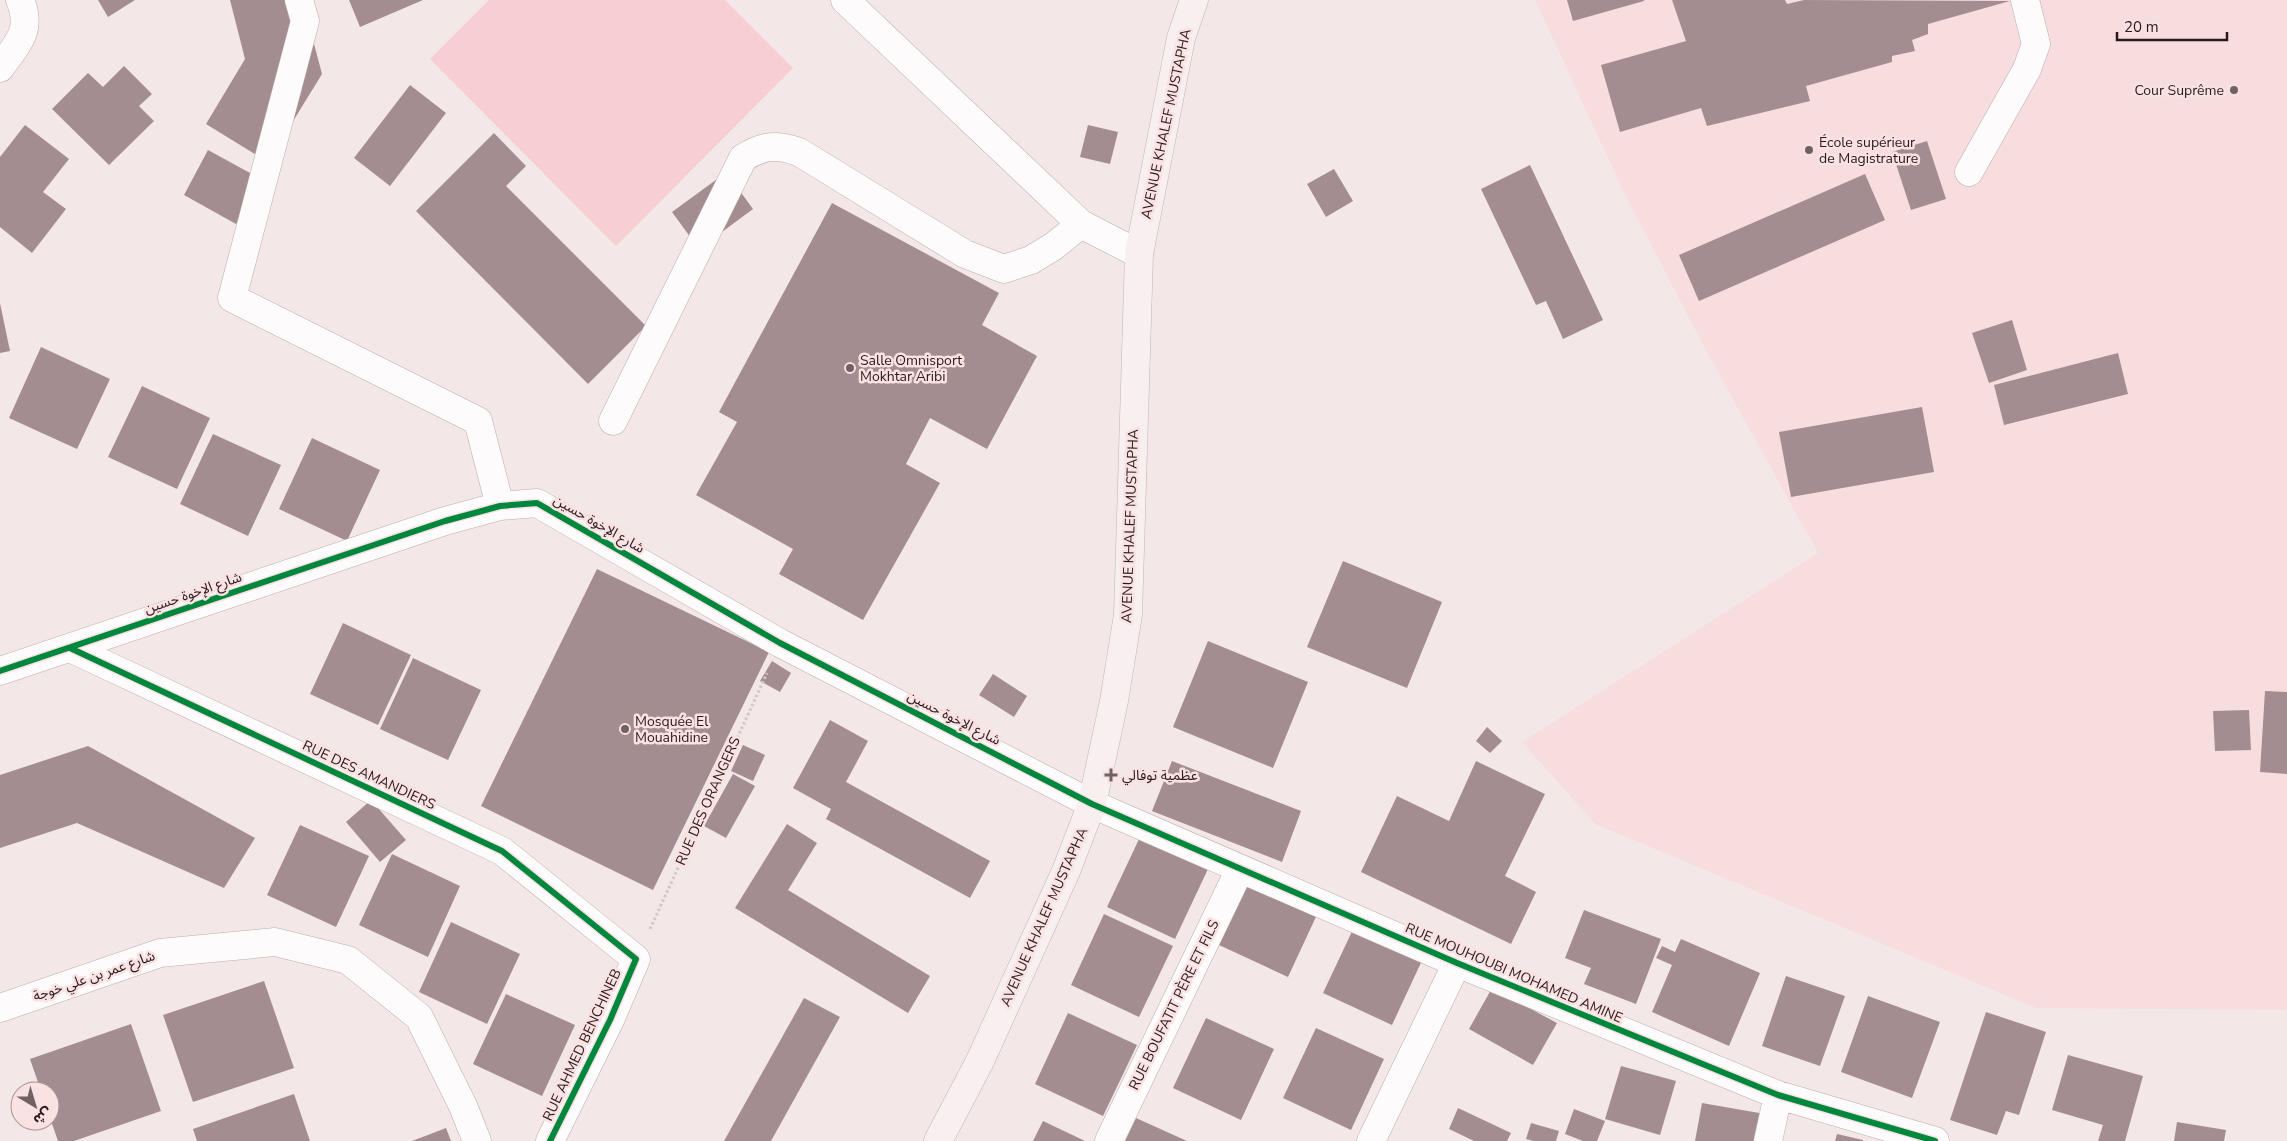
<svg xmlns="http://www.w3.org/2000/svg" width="2287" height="1141" font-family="'Nunito Sans','Noto Sans Arabic',sans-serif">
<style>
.built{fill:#f8ddde}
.green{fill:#f7ced1}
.building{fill:#a48d90}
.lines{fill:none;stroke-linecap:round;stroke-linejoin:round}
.minor-casing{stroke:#baadae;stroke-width:29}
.major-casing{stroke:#c4b3b4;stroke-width:29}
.path{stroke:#cec8c8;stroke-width:3;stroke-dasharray:2.5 2.5;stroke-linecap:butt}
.minor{stroke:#fdfbfb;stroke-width:28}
.major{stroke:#f7eff0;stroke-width:28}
.cycleway-casing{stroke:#fae1e2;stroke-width:9}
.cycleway{stroke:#00873e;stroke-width:6}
.poi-dot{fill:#706263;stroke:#fae1e2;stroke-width:2}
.labels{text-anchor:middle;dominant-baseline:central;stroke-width:5;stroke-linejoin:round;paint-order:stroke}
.poi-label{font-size:14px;fill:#291b1c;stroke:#fae1e2;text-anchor:start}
.street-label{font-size:14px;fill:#291b1c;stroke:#fae1e2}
</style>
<rect width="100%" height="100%" fill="#f4e7e7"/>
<path class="built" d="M1535,0H2287V1010L2036,1008L1595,824L1522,742L1818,553L1710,358L1626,197Z"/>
<path class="green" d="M489,0H725L793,68L616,246L430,59Z"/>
<path class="building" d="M98,0H135L108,17Z
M230,0H299L309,25L322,74L268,162L206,124L245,59Z
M349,0H423L360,27Z
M1567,0H1644V1L1573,21Z
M1672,0H1785L1787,4L1804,0L2010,1L1928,24V34L1912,40L1915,51L1892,56V62L1806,86L1810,101L1707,126L1701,108L1620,132L1601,65L1686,41Z
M124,66L152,94L139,106L154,121L109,165L52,109L88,73L103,87Z
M410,85L446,113L390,186L354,158Z
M25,125L69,159L43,192L66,209L32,253L0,227V157Z
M1088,125L1118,132L1110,164L1080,157Z
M494,133L526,166L506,186L646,326L588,384L416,211Z
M1927,141L1946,199L1911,210L1892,152Z
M208,150L261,179L236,224L184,195Z
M1530,165L1603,320L1563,339L1546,301L1536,305L1481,189Z
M735,166L737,187L753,209L699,249L672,212Z
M1334,169L1353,201L1326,217L1307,184Z
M1865,174L1885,220L1699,301L1679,255Z
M832,203L999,293L982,325L1037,356L987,449L930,418L906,464L940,483L863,620L779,574L793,549L696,495L737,422L719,412Z
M0,303L10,351L0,353Z
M2012,320L2027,370L1989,383L1972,333Z
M41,347L110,379L77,449L9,418Z
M2118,353L2128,394L2004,425L1994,385Z
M142,386L210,418L177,489L108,457Z
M1922,407L1934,472L1791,497L1779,432Z
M213,434L281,465L248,536L180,504Z
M312,438L380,470L347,541L279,509Z
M1343,561L1442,602L1407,688L1307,647Z
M597,569L769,652L653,890L481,806Z
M343,623L411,655L378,725L310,694Z
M1208,641L1308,682L1273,768L1173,727Z
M413,658L481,690L448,760L380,729Z
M772,661L791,673L780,692L760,681Z
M993,674L1027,696L1014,717L979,695Z
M2265,691L2287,692V774L2260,772Z
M2249,710L2251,750L2215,751L2213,711Z
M830,720L868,741L846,782L990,861L970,898L826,819L831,809L793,788Z
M1487,727L1502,741L1490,753L1476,741Z
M743,745L765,755L753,781L731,771Z
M88,746L255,838L224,888L77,823L0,848V775Z
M1172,761L1301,811L1282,862L1152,811Z
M1476,761L1545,794L1505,876L1536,892L1511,944L1361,872L1397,796L1449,821Z
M733,774L755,786L726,838L704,826Z
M371,800L406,840L380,862L346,822Z
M787,824L817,843L788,890L930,976L908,1013L735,908Z
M300,825L369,856L336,927L267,895Z
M1140,837L1208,869L1175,939L1107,907Z
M392,854L460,886L428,957L359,925Z
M1253,874L1321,906L1288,977L1219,945Z
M1584,910L1661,939L1636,1004L1584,984L1591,968L1565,958Z
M1104,914L1173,946L1139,1017L1071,985Z
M451,922L520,954L487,1024L419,992Z
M1356,923L1425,954L1392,1025L1323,993Z
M1681,939L1760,973L1729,1046L1652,1012L1672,965L1656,958L1662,946L1675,952Z
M1786,976L1845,996L1820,1066L1762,1046Z
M264,981L294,1068L193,1102L163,1015Z
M1492,988L1557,1023L1533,1065L1469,1029Z
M506,994L575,1025L542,1096L473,1064Z
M1868,996L1940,1022L1912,1098L1841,1072Z
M804,998L840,1017L771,1141H724Z
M1986,1012L2046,1032L2019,1115L2006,1111L1997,1135L1950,1120Z
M1068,1013L1137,1045L1103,1116L1035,1084Z
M1206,1018L1274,1049L1241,1120L1173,1088Z
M131,1024L161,1111L74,1141H58L50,1118V1091H41L30,1059Z
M1316,1028L1384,1059L1351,1130L1283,1098Z
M2068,1055L2143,1076L2125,1141H2098L2103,1125L2052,1110Z
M1621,1066L1676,1081L1660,1135L1605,1119Z
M294,1094L310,1141H197L193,1129Z
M1702,1103L1765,1114L1760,1141H1695Z
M1458,1108L1511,1133L1507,1141H1474L1449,1129Z
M1574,1109L1605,1121L1597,1141H1583L1565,1134Z
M1136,1118L1187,1141H1125Z
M1043,1121L1085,1141H1033Z
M2177,1122L2226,1130L2224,1141H2174Z
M1531,1123L1559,1131L1556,1141H1533L1526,1139Z
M446,1128L451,1141H412Z
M1837,1134L1863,1140V1141H1835Z"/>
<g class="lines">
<defs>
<path id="minor" d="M299,0L305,21L232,298L478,421L500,506
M845,0L1081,224L1139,254
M0,68C17,44 33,31 20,0
M1969,172L2027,69L2036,44L2025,0
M613,421L743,158C763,145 777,144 799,152L965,254L1004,269L1031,260L1054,246L1081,224
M70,648L502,851L636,959L610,1020L550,1141
M0,671L445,521L500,506L537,503L780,643L1092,804L1457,963L1778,1095L1935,1141
M0,1008L160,953L275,942L348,960L419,1017L463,1106L477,1141
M1109,1141L1240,869
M1371,1141L1457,963
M1768,1141L1778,1095"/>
<path id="major" d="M938,1141L980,1061L1066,871L1092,804L1114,701L1128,615L1139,254L1181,38L1194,0"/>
</defs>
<use href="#minor" class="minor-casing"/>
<use href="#major" class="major-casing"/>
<path class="path" d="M650,929L767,673"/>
<use href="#minor" class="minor"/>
<use href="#major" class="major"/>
<defs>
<path id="cycleway" d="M70,648L502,851L636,959L610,1020L550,1141
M0,671L445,521L500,506L537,503L780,643L1092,804L1457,963L1778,1095L1935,1141"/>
</defs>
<use href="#cycleway" class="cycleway-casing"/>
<use href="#cycleway" class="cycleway"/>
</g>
<g class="poi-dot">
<circle cx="2234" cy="90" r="5"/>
<circle cx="1809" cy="150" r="5"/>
<circle cx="850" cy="368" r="5"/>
<circle cx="625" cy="729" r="5"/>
<path d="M1108.5 767.5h5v5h5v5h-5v5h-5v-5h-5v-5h5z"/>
</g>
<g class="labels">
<g class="poi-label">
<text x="2224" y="90" text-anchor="end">Cour Suprême</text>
<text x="1819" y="142">École supérieur<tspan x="1819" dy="16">de Magistrature</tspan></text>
<text x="860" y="360">Salle Omnisport<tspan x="860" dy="16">Mokhtar Aribi</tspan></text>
<text x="635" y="721">Mosquée El<tspan x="635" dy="16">Mouahidine</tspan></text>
<text x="1122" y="775">عظمية توفالي</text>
</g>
<g class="street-label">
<text transform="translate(1166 124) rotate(-78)">AVENUE KHALEF MUSTAPHA</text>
<text transform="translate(599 524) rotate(30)">شارع الإخوة حسين</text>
<text transform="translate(1130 526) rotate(-88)">AVENUE KHALEF MUSTAPHA</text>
<text transform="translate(193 593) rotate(-19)">شارع الإخوة حسين</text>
<text transform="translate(954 718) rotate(27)">شارع الإخوة حسين</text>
<text transform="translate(369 775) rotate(25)">RUE DES AMANDIERS</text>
<text transform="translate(708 801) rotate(-66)">RUE DES ORANGERS</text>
<text transform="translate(1044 917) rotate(-66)">AVENUE KHALEF MUSTAPHA</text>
<text transform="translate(1514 973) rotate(23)">RUE MOUHOUBI MOHAMED AMINE</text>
<text transform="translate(94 976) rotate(-19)">شارع عمر بن علي خوجة</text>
<text transform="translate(1174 1005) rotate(-64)">RUE BOUFATIT PÈRE ET FILS</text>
<text transform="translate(582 1045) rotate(-65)">RUE AHMED BENCHINEB</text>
</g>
</g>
<g transform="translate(35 1106) rotate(142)"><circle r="24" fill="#fae1e2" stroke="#a69293"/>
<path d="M0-4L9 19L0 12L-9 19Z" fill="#706263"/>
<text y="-8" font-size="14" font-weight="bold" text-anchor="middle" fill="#291b1c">ش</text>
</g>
<path d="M2117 32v8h110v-8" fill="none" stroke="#291b1c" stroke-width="2.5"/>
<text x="2124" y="32" font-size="15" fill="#291b1c" stroke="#fae1e2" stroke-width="4" paint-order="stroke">20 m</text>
</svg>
